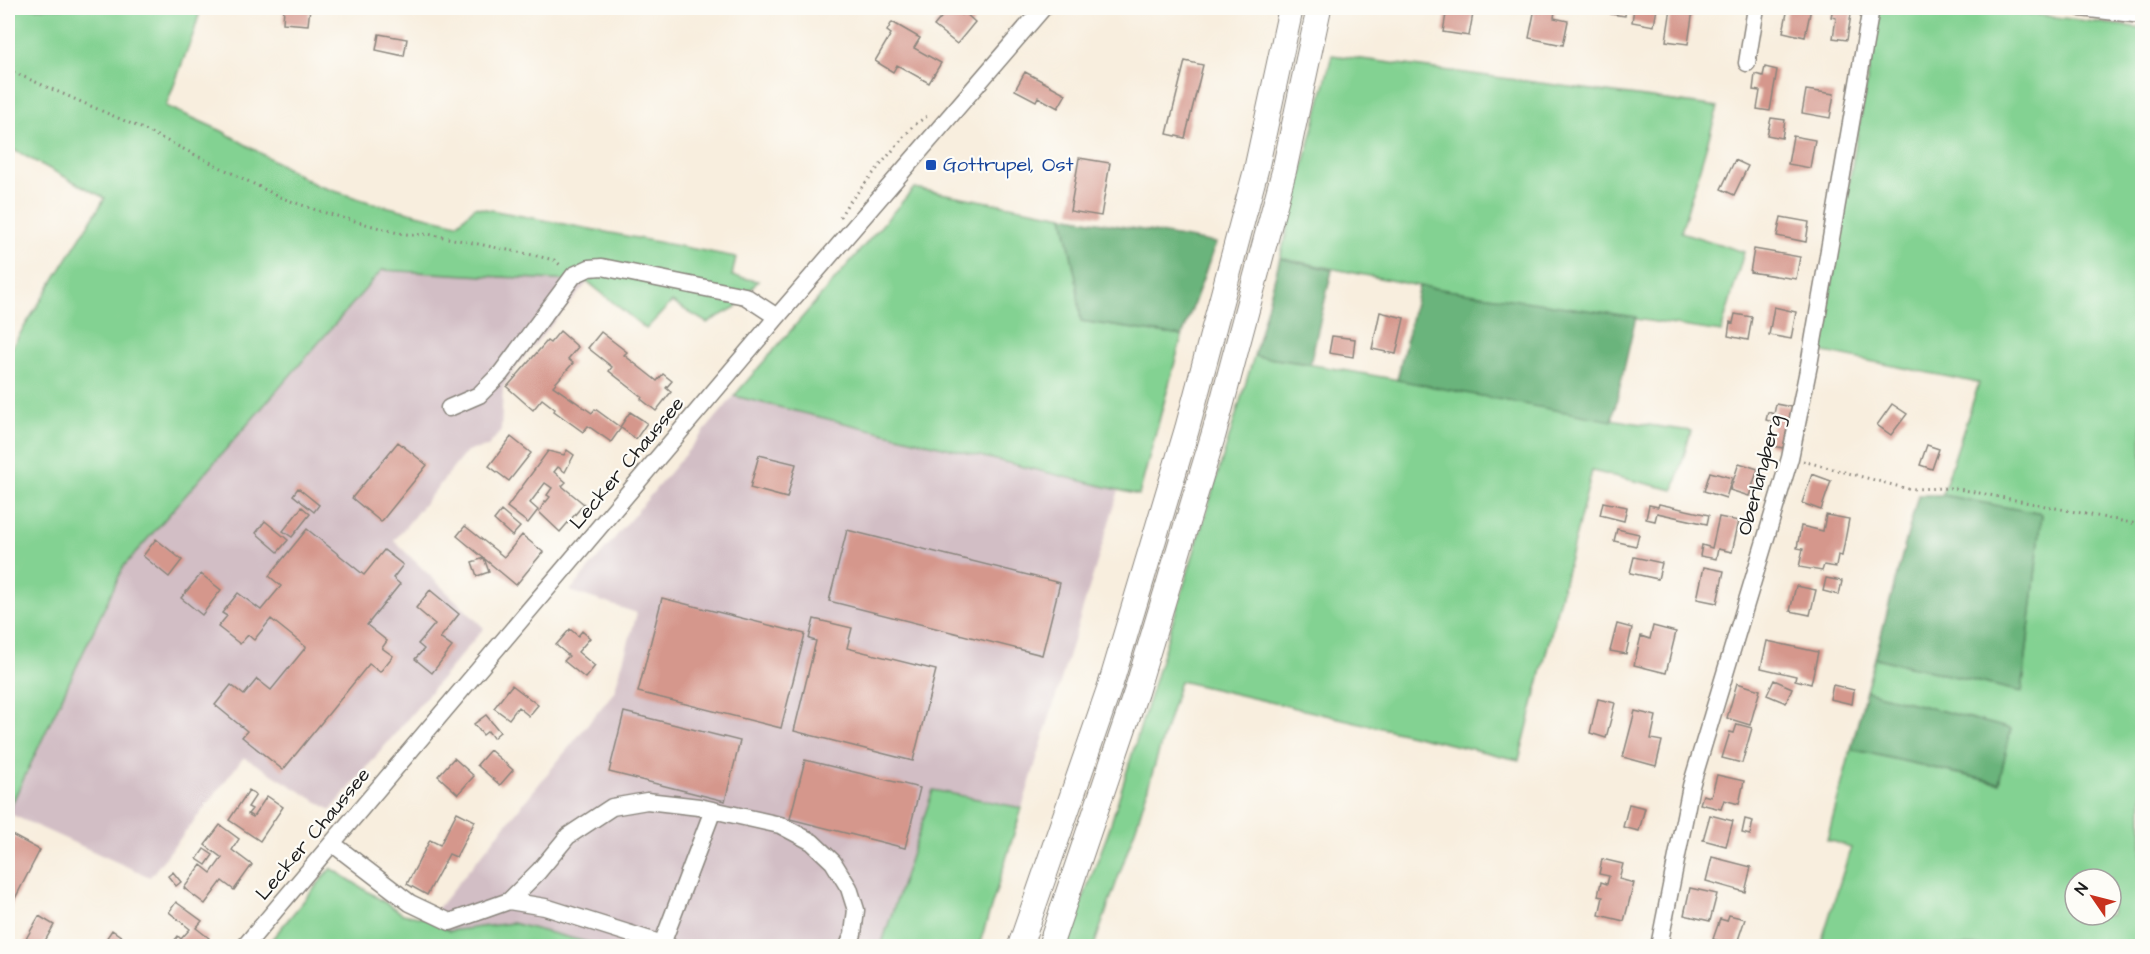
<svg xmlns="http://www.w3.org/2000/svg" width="2150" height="954" font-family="'Architects Daughter',sans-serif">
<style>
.industrial{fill:#d2bec5}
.green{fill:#83d292;stroke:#507757;stroke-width:1.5;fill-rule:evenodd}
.forest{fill:#6ab47c;stroke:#43684c;stroke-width:1.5}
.building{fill:#d5978c}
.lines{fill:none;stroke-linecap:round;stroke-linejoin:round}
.minor-casing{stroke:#8a857d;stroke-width:19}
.highway-casing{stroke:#8a857d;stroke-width:26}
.path{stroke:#8a857d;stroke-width:3;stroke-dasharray:1.5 4.5;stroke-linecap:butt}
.minor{stroke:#fff;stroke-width:16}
.highway{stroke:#fff;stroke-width:24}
.transit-dot{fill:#1a4fb4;stroke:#fdfcf7;stroke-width:2}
.labels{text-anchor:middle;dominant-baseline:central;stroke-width:4.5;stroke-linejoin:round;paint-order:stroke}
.transit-label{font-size:20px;fill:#164399;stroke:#fdfcf7;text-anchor:start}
.street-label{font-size:20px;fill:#1c1c1c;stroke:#fdfcf7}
</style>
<rect width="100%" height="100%" fill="#fdfcf7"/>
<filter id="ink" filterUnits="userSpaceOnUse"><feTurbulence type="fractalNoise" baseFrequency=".0167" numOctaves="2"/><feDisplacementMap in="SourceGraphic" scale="12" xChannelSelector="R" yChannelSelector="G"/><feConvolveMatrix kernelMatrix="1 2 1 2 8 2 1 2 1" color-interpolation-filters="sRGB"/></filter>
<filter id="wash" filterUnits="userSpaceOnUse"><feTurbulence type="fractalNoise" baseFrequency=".008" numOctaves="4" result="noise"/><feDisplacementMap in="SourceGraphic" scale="24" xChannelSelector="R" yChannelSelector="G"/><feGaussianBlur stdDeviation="1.35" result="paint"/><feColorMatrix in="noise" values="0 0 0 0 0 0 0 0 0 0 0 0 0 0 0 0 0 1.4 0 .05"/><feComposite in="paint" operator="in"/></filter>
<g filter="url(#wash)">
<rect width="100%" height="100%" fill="#f8eede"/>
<path class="industrial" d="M382,270L588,282L519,363L503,387L501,431L487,447L467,451L394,541L484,628L331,810L244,757L150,877L8,813L124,566Z
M734,396L1119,490L1022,808L933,790L881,946H602L512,923L449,931L429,919L614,692L637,613L570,591Z"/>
<path class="green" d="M8,8H201L194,32L166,106L222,131L316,185L369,202L457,224L475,207L736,257L732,276L758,281L736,307L707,323L672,302L646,329L588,282L382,270L124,566L8,812V353L105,198L8,147Z
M1880,8H1984L2142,28V946H1820L1851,847L1827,840L1851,749L1998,783L2011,729L1866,691L1875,658L2022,692L2042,514L1942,495L1979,383L1819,351ZM2075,879H2111V915H2075Z
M1332,55L1718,107L1681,232L1744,252L1721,332L1419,286L1280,258Z
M914,188L1063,216L1076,278L1081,321L1182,336L1139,495L734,396Z
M1254,356C1401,376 1544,412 1691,431L1674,490L1592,471L1519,760L1180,681L1137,824L1094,946H1065L1108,833Z
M933,790L1022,808L979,946H881Z
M331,868L403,914L429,919L449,931L512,923L602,946H266Z"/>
<path class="forest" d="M1063,216L1216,243L1182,336L1081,321L1076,278Z
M1280,258L1332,270L1310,364L1254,356Z
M1419,286L1636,317L1612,421L1397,380Z
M1918,495H1942L2042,514L2022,692L1875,658Z
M1866,691L2011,729L1999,783L1851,749Z"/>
<g id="blocks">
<path class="building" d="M284,8H310L308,25L283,23Z
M949,8H953L962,15L964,12L975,22L957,44L934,26Z
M1447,8L1458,10V8H1474L1469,36L1443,32Z
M1535,8L1555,11L1554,18L1568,21L1563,45L1529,38Z
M1611,8H1626L1625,16L1611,14Z
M1634,8H1657L1654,26L1632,22Z
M1671,8L1693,10L1688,44L1666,41Z
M1788,8H1811L1805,37L1783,32Z
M1833,8H1852L1847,40L1833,38L1836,18L1831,17Z
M892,22L920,38L914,48L941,63L929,83L897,65L893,72L875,61L891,34L887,31Z
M379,34L407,39L404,56L376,50Z
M1185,61L1203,65L1185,138L1167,134Z
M1765,67L1777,70L1770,111L1757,109L1760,91L1753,90L1755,74L1763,76Z
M1025,72L1066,94L1058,108L1038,97L1036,101L1015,90Z
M1806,90L1834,94L1830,118L1802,113Z
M1771,118L1785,120L1782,138L1767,135Z
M1793,136L1815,140L1810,168L1788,164Z
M1079,158L1110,163L1101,216L1070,211Z
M1735,160L1748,166L1734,195L1721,189Z
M1781,217L1809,222L1806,242L1777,236Z
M1754,249L1800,257L1796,279L1750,272Z
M1774,307L1796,312L1791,339L1769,335Z
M1380,312L1404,318L1396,354L1372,349Z
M1735,314L1752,317L1748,340L1728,336L1730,322L1733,323Z
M560,331L578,347L568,359L573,363L553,386L592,413L595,409L621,428L611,442L588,426L583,432L554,411L555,409L542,399L533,410L507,387L547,341L550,343Z
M601,332L627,352L624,355L657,381L663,374L672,381L666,388L671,392L656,411L641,399L642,397L609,371L612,367L588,348Z
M1332,336L1355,339L1353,357L1329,353Z
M1776,404L1792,407L1783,448L1768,445L1773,422L1766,420L1768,412L1774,414Z
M1892,404L1907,414L1891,435L1877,425Z
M630,412L647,423L636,439L620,427Z
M511,437L531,453L509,481L489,466Z
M398,442L427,465L381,522L352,498Z
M1927,445L1939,449L1932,469L1920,465Z
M567,450L574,455L565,472L558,467L554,472L566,482L562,486L584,504L560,532L539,512L545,501L546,502L550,497L547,495L552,488L545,483L530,503L538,510L528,523L507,507L548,451L564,455Z
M759,455L796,464L787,498L750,488Z
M1739,463L1758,469L1749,496L1730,490Z
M1710,472L1732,478L1726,498L1704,491Z
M1812,474L1831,481L1821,510L1802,503Z
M298,488L319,505L314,512L293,495Z
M1603,502L1627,507L1624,521L1600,515Z
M1659,504L1709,515L1707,524L1657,513L1655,521L1646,519L1649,505L1658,507Z
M302,507L310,514L292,537L283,531Z
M501,511L520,527L512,536L494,520Z
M1826,515L1849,519L1842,556L1838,555L1836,567L1824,565L1822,571L1799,567L1803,549L1797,548L1801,526L1823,531Z
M1719,517L1739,521L1732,552L1718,549L1716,559L1700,556L1702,545L1712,548Z
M265,521L288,540L278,552L256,533Z
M465,526L504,557L522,535L543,552L516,585L457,536Z
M307,529L364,575L384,550L403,565L393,578L400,584L367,625L387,641L382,648L393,656L380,672L369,664L283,770L242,737L247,731L215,705L231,685L244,695L257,679L271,690L306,647L271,619L254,640L248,635L240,644L218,627L227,616L222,613L238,593L261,610L281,586L269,576Z
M1617,529L1639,534L1636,546L1614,541Z
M847,530L1060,583L1042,655L829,601Z
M156,539L182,560L169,577L143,556Z
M1634,557L1662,563L1658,579L1630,573Z
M484,558L489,572L477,576L472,562Z
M1704,567L1724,571L1717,603L1697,599Z
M201,574L221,590L202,615L181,598Z
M1826,578L1842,581L1839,595L1823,591Z
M1796,586L1816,590L1810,615L1790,611Z
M430,590L459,614L440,638L452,647L432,673L415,659L424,649L418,644L435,624L416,608Z
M662,598L805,634L781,728L638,692Z
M814,619L852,628L847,648L936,670L913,761L794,731L816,641L809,639Z
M1617,624L1632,628L1626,654L1610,651Z
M1653,626L1676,632L1666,673L1634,665L1641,636L1650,639Z
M570,629L578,636L582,631L590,638L578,652L595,666L585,678L564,661L569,656L556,645Z
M1767,641L1818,652L1811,684L1795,680L1796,676L1761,668Z
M1774,680L1792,688L1786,703L1767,695Z
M1737,683L1760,690L1750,725L1727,718Z
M512,685L538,705L529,716L518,707L509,719L494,708Z
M1833,685L1854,690L1852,704L1830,699Z
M1598,699L1615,703L1606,738L1590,733Z
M1635,711L1656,716L1651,739L1662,741L1656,766L1623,757Z
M624,712L740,741L725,801L609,772Z
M486,715L500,732L493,738L488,731L483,735L474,724Z
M1737,724L1752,728L1742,763L1722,758L1730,732L1734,733Z
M490,750L513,770L500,785L477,765Z
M454,758L474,776L458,794L438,776Z
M805,760L920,788L905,848L790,819Z
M1717,775L1744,781L1739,804L1724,800L1721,809L1700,804L1703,795L1711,797Z
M249,790L256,795L248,807L252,809L248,814L253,817L267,796L283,807L260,841L229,820Z
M1629,804L1645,808L1639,831L1623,827Z
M457,812L475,821L456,857L449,854L427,895L407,884L430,840L440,845Z
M1710,815L1733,821L1726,846L1703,840Z
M1745,819L1753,821L1750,835L1742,833Z
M220,825L239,839L232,850L252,865L234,890L222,881L205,904L184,888L201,865L211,873L222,858L205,845Z
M8,833L40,850L8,912Z
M204,849L213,855L206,865L197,859Z
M1712,857L1751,867L1745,892L1706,881Z
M1602,859L1623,864L1619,879L1634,883L1624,921L1599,915L1603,897L1598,896L1601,882L1607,884L1609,876L1599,874Z
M173,872L181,882L176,886L168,876Z
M1690,888L1717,894L1710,921L1684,915Z
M176,902L202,921L196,928L209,938L202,946H170L178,936L181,939L190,929L169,912Z
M1729,915L1745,919L1736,946L1713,939L1720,919L1727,921Z
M39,916L54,925L42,946H22Z
M112,930L122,937L115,946L106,939Z"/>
</g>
</g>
<g filter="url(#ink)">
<use href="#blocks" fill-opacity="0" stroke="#8a857d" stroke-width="1.5"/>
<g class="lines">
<defs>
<path id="minor" d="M2081,8L2142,15
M1747,63L1756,8
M449,408L479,395L501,373L574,275L589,268L602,267L745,296L777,317
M333,844L410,903L450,922L509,901L539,871L568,836L612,807L647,801L699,807L780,825L812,842L833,862L849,888L856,910L853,934L848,946
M509,901L545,907L669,946
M662,944L713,810
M245,946L777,317L1043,8
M1659,946L1691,786L1790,458L1809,365L1871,8"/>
<path id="highway" d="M1020,946L1111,683L1187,429L1256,170L1291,8
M1050,946L1136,692L1214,433L1284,171L1319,8"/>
</defs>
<use href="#minor" class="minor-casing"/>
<use href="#highway" class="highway-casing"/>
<path class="path" d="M8,70L141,128L282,198L319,211L398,233L413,235L428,234L533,255L554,260L563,267
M840,217L847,205L913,126L927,116
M1803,461L1908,489L1954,488L2142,525"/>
<use href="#minor" class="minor"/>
<use href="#highway" class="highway"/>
</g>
</g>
<rect class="transit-dot" x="925" y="159" width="12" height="12" rx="3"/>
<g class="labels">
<g class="transit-label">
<text x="943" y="165">Gottrupel, Ost</text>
</g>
<g class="street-label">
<text transform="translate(627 463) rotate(-50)">Lecker Chaussee</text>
<text transform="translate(1760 475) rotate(-75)">Oberlangberg</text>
<text transform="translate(313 834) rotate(-50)">Lecker Chaussee</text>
</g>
</g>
<rect width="2150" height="954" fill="none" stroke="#fdfcf7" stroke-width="30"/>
<g transform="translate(2093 897) rotate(305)"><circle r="28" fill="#fdfcf7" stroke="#a3a29f" stroke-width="1.5"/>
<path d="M0-4.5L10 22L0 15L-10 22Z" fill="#c8321e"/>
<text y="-9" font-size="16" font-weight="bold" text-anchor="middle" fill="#1c1c1c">N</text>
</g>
</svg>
